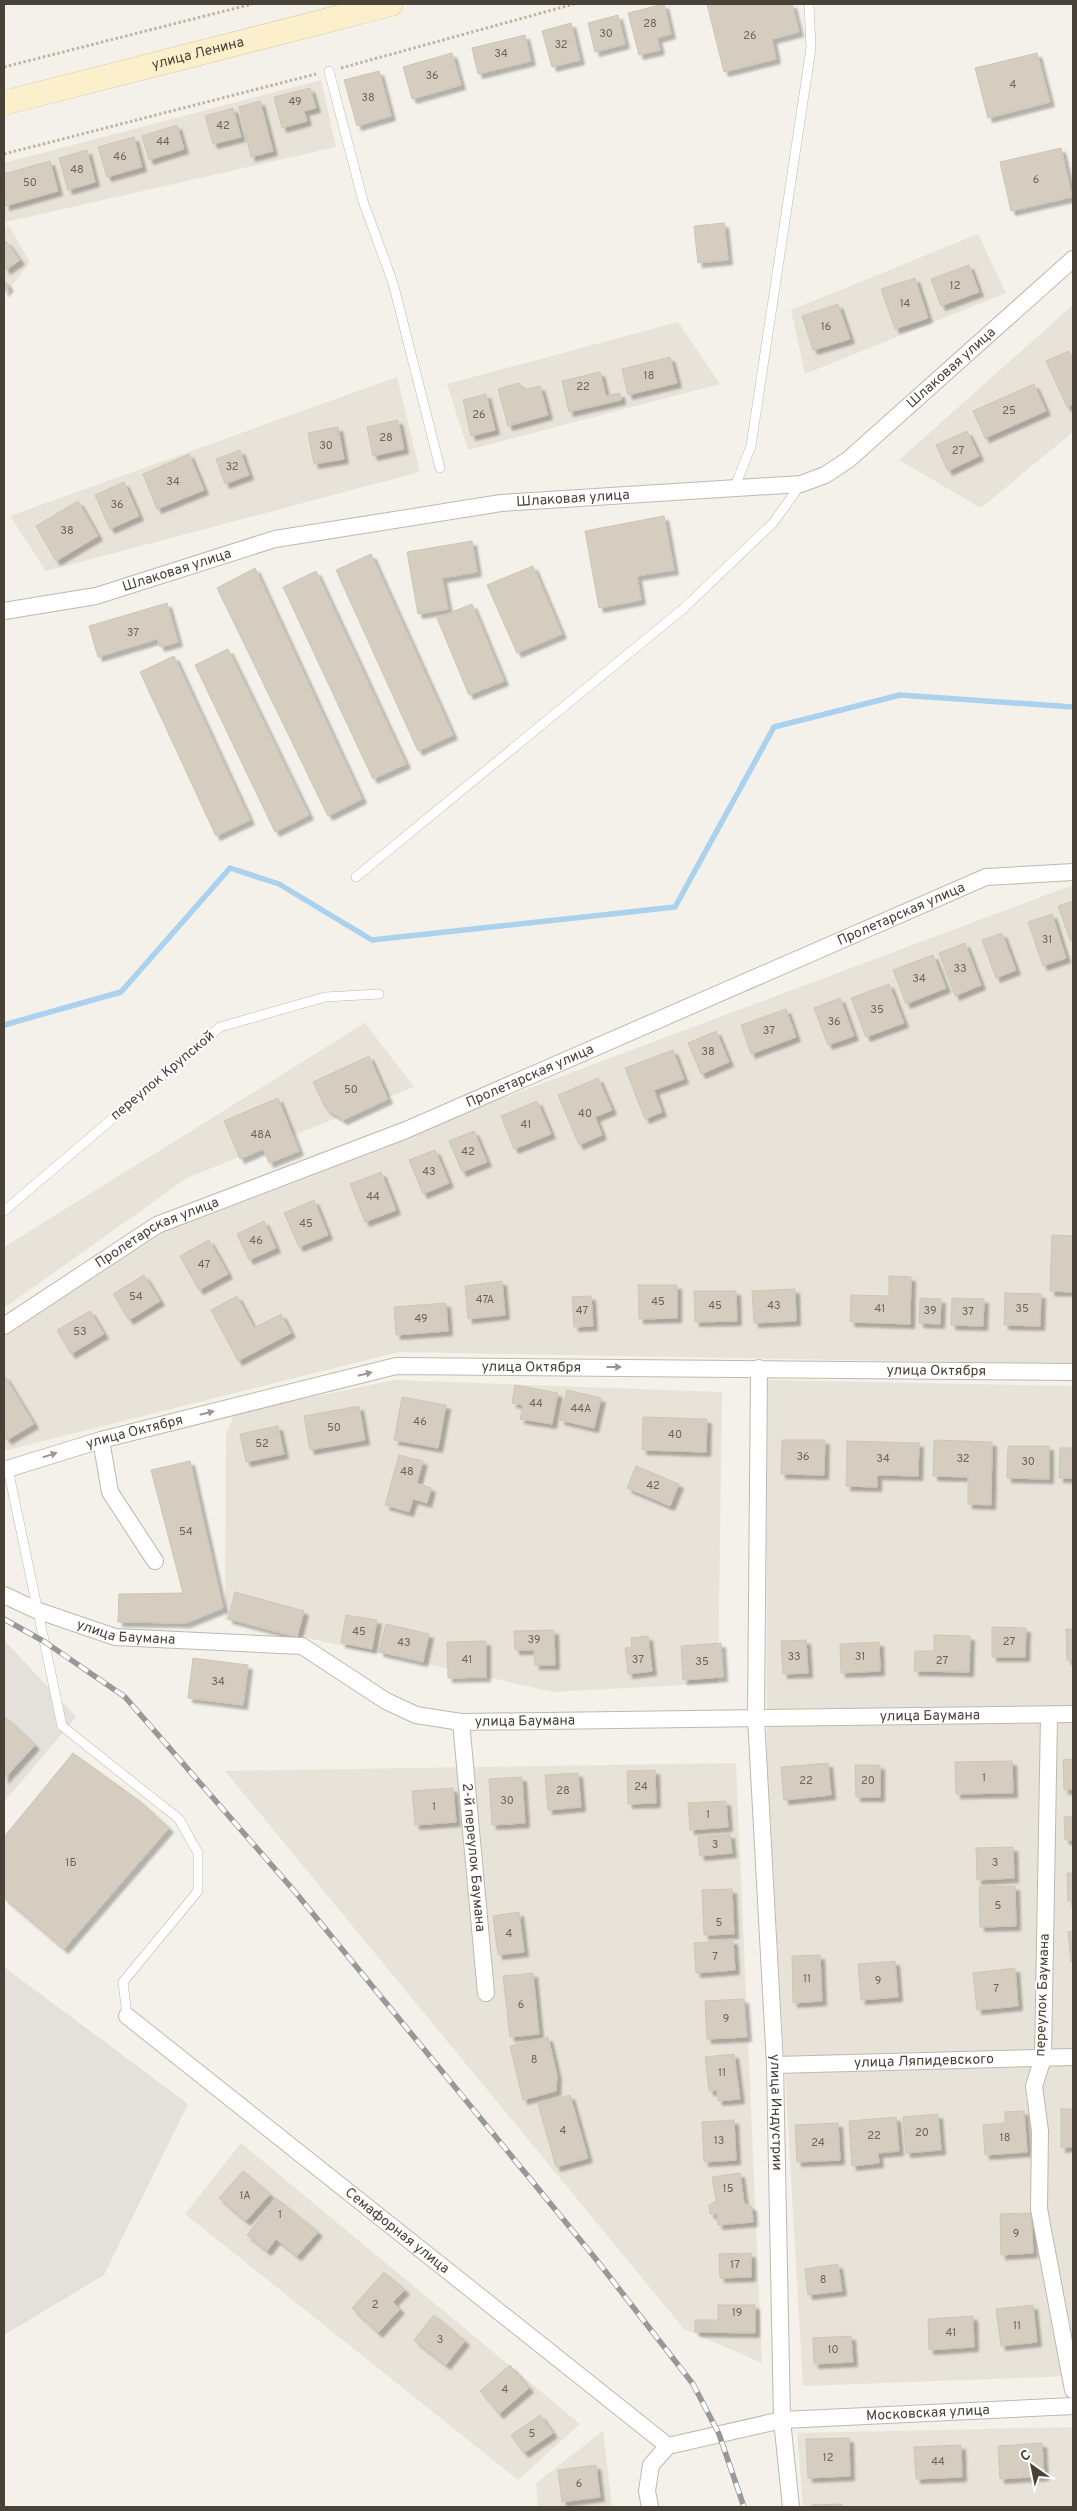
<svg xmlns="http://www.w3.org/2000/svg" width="1077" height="2511" font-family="Overpass,sans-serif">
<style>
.residential{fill:#e8e3d8}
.industrial{fill:#e4e0db}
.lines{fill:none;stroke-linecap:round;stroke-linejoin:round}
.stream{stroke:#aad1ed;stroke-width:5.5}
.building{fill:#d5cdc0;stroke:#d0c5b3;filter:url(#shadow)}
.lane-casing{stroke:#bfb9ad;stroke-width:10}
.street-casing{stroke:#bfb9ad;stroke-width:18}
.secondary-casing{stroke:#d1c49c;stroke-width:25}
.path{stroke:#c0b49f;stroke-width:3;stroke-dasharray:2.5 2.5;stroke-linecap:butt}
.lane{stroke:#fff;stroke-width:9}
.street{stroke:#fff;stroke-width:16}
.secondary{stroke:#fcf0cc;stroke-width:24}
.rail-casing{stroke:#989898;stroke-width:5.5}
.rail{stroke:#fff;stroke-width:4;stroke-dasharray:11;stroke-linecap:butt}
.oneway{fill:#9a9792}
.labels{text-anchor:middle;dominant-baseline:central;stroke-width:4;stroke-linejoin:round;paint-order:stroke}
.number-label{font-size:11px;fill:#6b655a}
.street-label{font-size:14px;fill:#484238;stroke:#fff}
</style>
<defs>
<filter id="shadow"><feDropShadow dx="4.5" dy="4.5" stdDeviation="1" flood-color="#0004"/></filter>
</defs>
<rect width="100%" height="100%" fill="#f4f1ea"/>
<path class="residential" d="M321,80L336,147L6,222L4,215V163Z
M8,225L30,262L4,296V230Z
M978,234L1006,293L805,374L791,310Z
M1073,305V432L981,508L899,460Z
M678,322L720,384L468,450L447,384Z
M397,377L420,472L46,571L10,516Z
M1073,885V1364L399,1352L4,1451V1334L152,1234L487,1104Z
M365,1023L414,1087L187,1178L4,1308V1247Z
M394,1380L722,1392L718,1683L554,1692L225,1620L226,1434L235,1413Z
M766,1380L1073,1386V2376L803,2386L767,1763Z
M736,1763L762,2363L684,2329L225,1771Z
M241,2143L580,2424L518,2480L185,2214Z
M1073,2427V2507H803L797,2433Z
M603,2431L612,2507H538L536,2483Z"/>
<path class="industrial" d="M4,1640L76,1717L4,1802Z
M4,1967L188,2104L104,2275L4,2335Z"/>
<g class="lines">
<path class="stream" d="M4,1025L121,992L230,868L279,884L372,940L675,907L774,727L900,695L1073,707"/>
</g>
<path class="building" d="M664,4L671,34L657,38L660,50L639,55L628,13Z
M707,4H792L799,32L772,39L776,59L724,72Z
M618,15L625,44L595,52L588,23Z
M571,23L580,60L552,67L542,31Z
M525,35L531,61L478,74L472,48Z
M452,53L461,85L412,99L403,67Z
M1037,53L1050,102L988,118L975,68Z
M379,71L391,116L357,126L344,80Z
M310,88L316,108L304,111L307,121L282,128L274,97Z
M260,101L273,151L251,157L239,107Z
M233,108L241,137L213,144L205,116Z
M177,125L184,149L149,160L142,136Z
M134,137L142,167L107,177L98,147Z
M1061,148L1072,197L1011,211L1000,162Z
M87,150L95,182L68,190L59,158Z
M50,161L58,191L5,206L4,174Z
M724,223L728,260L698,263L694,226Z
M6,241L20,260L6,270L4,267V243Z
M969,265L979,292L941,306L931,279Z
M915,278L928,318L895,329L881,289Z
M4,281L9,286L4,292Z
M838,304L850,339L813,350L802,316Z
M1069,351L1073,360V404L1067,407L1046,361Z
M670,357L677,383L628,395L622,369Z
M600,372L606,396L620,393L621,400L569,412L562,381Z
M519,383L524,390L540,386L548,415L508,426L498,389Z
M1034,384L1046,411L985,438L973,411Z
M486,394L495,430L471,436L463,400Z
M398,420L404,449L373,456L367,427Z
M338,427L344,459L314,464L308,433Z
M967,431L979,456L948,471L936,445Z
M240,450L249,475L225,484L216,459Z
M189,454L204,490L157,509L143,474Z
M124,482L139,516L110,529L95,495Z
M78,501L98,536L56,561L36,526Z
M664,516L674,570L637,576L641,600L599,608L585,531Z
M472,541L477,572L442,578L448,609L418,614L407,552Z
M371,554L453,735L418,751L336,570Z
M533,566L562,634L517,653L487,585Z
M255,568L362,799L328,816L217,588Z
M316,571L406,764L373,779L283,587Z
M167,603L178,642L160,647L157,639L98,657L89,626Z
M472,604L504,681L469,695L437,618Z
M228,649L309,815L275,832L195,665Z
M174,656L250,820L216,836L140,672Z
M1073,901V939L1070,940L1058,906Z
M1052,914L1066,958L1043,966L1028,922Z
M1002,933L1016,970L996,978L982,940Z
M965,943L981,985L955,996L939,953Z
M933,955L946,988L906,1004L893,970Z
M889,984L904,1023L866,1037L851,998Z
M840,998L854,1036L828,1045L814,1008Z
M786,1009L796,1037L751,1054L741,1025Z
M716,1031L729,1062L701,1074L688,1043Z
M673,1050L684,1079L654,1090L662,1112L645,1119L625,1068Z
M369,1056L388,1099L343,1120L326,1109L313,1082Z
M598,1078L612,1110L595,1117L602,1135L579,1145L558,1095Z
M278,1098L299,1151L269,1163L263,1149L240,1159L224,1121Z
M537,1101L551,1134L514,1149L501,1116Z
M474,1131L487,1162L462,1172L449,1141Z
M435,1150L449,1183L423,1194L409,1160Z
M381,1172L396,1210L365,1222L350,1184Z
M314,1200L328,1235L299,1247L284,1213Z
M264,1221L276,1248L249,1260L237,1234Z
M1052,1235L1073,1236V1292L1050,1291Z
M209,1240L228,1274L199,1290L180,1256Z
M144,1275L160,1301L129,1320L113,1294Z
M889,1276L911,1277L910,1324L850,1322L851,1295L889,1296Z
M502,1281L505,1315L468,1319L465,1286Z
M638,1285H677V1318L639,1319Z
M795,1289L796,1321L754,1323L752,1291Z
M694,1291H736L737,1321L695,1322Z
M1005,1293L1041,1294L1040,1326L1004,1325Z
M237,1296L254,1328L281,1314L291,1333L238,1361L211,1310Z
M591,1296L593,1326L574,1327L572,1297Z
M920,1298L941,1299L940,1324L919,1323Z
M952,1298L984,1299L983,1326L951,1325Z
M446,1303L448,1331L396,1335L394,1307Z
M90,1311L104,1334L71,1354L57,1330Z
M4,1375L34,1424L7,1440L4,1435Z
M515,1385L558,1393L552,1424L520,1419L523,1405L512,1403Z
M567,1390L601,1398L594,1428L560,1420Z
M402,1397L446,1405L438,1448L394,1440Z
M359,1406L365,1440L310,1450L304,1416Z
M643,1417L707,1419L706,1452L642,1450Z
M278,1426L284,1454L246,1462L240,1434Z
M782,1440H825L824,1475L781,1474Z
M934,1440L992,1442L991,1505L968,1504V1477L933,1476Z
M847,1441L919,1443L918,1476L877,1475V1487L846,1486Z
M1008,1446H1049V1479L1007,1478Z
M1060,1448H1073V1478H1059Z
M399,1455L423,1461L417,1483L431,1488L427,1503L413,1499L409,1512L385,1505Z
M190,1461L223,1608L186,1623L118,1622L119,1594L183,1593L151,1470Z
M636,1466L679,1484L670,1506L627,1488Z
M235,1592L304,1611L297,1637L228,1619Z
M346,1615L377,1620L372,1649L341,1643Z
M386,1624L429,1634L423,1662L379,1652Z
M992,1627L1026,1628L1025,1657H992Z
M1066,1629H1073V1660H1067Z
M554,1630L555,1665H535L534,1650H515L514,1631Z
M934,1635L970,1636L969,1672L914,1671L915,1651H934Z
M648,1636L652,1671L628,1674L625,1648L632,1647L631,1638Z
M806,1640L808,1673L783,1674L781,1641Z
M486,1641V1677L448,1678L447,1642Z
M879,1642L880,1671L841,1673L840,1644Z
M721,1643L723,1677L683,1680L681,1646Z
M193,1658L248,1665L243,1705L188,1698Z
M4,1716L35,1745L4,1779Z
M73,1753L141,1802L169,1828L64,1949L4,1898V1837Z
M1073,1759V1789L1064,1790L1063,1760Z
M1012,1761L1013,1793L956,1794L955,1762Z
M828,1763L831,1795L784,1800L781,1767Z
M855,1765H880V1797H856Z
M655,1770L656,1803L628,1804L627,1771Z
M578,1773L581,1807L548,1810L545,1775Z
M522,1777L525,1823L492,1825L489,1779Z
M453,1788L456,1822L415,1825L412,1791Z
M726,1801L728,1827L690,1830L688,1803Z
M1073,1816V1840H1065L1064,1817Z
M730,1834L732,1853L700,1856L698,1837Z
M1013,1847L1014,1878L977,1880L976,1848Z
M1067,1873H1073V1901H1068Z
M1015,1886L1016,1926L980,1927L979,1887Z
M732,1889L734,1934L704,1935L702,1890Z
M519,1912L524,1952L498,1955L493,1916Z
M1073,1931V1961L1071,1962L1068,1932Z
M733,1940L735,1970L696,1973L694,1943Z
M820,1955L822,2001L793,2003L792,1956Z
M895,1961L898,1997L861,2000L858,1964Z
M1015,1968L1018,2006L977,2010L973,1973Z
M533,1973L539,2034L510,2037L503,1976Z
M744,1999L747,2037L707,2039L705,2001Z
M548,2037L557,2075L556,2091L523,2100L510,2046Z
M734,2054L740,2099L718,2101L717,2090L709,2091L705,2057Z
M570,2095L588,2158L556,2167L538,2104Z
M1061,2109H1073V2147L1061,2148Z
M1024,2111L1027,2152L985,2155L983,2125L1005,2123V2112Z
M938,2114L941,2150L906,2153L903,2117Z
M896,2117L899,2151L878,2153L879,2163L852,2166L849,2121Z
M734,2120L736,2160L704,2162L702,2122Z
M838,2123L840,2160L797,2162L795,2125Z
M243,2171L270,2194L246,2221L219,2198Z
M740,2173L744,2203L752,2207L753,2222L718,2225L717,2214H710L709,2205L716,2201L712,2177Z
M276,2198L318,2232L297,2256L276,2239L267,2251L247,2235Z
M1031,2213L1033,2253L1001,2255L1000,2214Z
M751,2253V2277L720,2278L719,2254Z
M838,2264L842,2291L808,2295L805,2269Z
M384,2272L405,2290L393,2302L400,2309L378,2333L352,2308Z
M718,2305H755V2333L695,2332V2320H718Z
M1033,2305L1037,2342L1001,2346L996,2309Z
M434,2315L465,2341L446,2365L414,2340Z
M973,2316L974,2347L929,2350L928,2319Z
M851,2336L853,2362L814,2364L813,2338Z
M510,2365L529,2388L499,2414L480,2391Z
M540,2415L553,2433L524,2453L511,2435Z
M849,2438L850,2476L808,2478L806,2439Z
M1042,2443L1044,2476L1000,2479L998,2446Z
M961,2445L962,2477L916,2479L914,2447Z
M596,2465L600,2497L562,2502L558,2470Z
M842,2504L843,2507H812V2505Z"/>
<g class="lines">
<defs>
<path id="lane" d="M329,71L363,201L393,283L440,468
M734,489L751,446L811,48L809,4
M356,877L684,608L773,523L801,484
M4,1211L220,1027L325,997L379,994
M8,1469L62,1726L179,1819L198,1853V1891L123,1982L127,2016"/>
<g id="street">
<path id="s1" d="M4,611L96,596L275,539L501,503L801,484L825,475L848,460L1073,259"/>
<path id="s2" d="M4,1326L157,1225L406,1130L986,877L1073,872"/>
<path id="s3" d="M759,1368L756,1718L775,2065L782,2420L791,2507"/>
<path d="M101,1440L110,1492L155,1561"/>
<path id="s4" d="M4,1470L101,1440L396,1366L1073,1372"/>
<path id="s5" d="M4,1595L36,1610L115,1637L302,1646L386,1701L416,1715L461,1722L1073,1714"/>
<path d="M1049,1716L1043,2058L1034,2086L1040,2131L1039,2209L1073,2390"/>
<path id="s6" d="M461,1722L486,1993"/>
<path id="s7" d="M127,2016L668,2446"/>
<path id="s8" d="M775,2065L1073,2057"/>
<path id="s9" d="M650,2507L647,2491L651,2465L668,2446L782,2420L1073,2406"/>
</g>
<g id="secondary">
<path id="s10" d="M4,103L391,4"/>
</g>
</defs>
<use href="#lane" class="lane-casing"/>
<use href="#street" class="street-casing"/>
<use href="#secondary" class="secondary-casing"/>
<path class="path" d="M4,67L252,4
M341,68L574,4
M4,154L316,74"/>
<use href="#lane" class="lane"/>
<use href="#street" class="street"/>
<use href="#secondary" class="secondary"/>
<defs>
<path id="rail" d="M4,1619L45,1642L125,1697L296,1893L595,2258L693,2384L719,2434L744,2507"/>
</defs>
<use href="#rail" class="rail-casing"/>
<use href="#rail" class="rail"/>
</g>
<defs><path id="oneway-solid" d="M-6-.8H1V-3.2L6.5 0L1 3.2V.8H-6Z" transform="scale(1.25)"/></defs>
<g class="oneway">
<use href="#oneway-solid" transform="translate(614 1367)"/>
<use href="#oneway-solid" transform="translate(365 1374) rotate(-14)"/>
<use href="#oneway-solid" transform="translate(207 1413) rotate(-14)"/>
<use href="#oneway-solid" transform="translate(50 1455) rotate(-17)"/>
</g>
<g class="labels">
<g class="number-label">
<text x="650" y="24">28</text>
<text x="606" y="34">30</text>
<text x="750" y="36">26</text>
<text x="561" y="45">32</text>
<text x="501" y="54">34</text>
<text x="432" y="76">36</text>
<text x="1013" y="85">4</text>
<text x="368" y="98">38</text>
<text x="295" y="102">49</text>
<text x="223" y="126">42</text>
<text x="163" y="142">44</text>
<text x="120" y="157">46</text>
<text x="77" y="170">48</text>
<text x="1036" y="180">6</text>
<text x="30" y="183">50</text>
<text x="955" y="286">12</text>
<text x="905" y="304">14</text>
<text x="826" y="327">16</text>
<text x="649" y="376">18</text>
<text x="583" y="387">22</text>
<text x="1009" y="411">25</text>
<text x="479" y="415">26</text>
<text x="386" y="438">28</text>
<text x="326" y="446">30</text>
<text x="958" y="451">27</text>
<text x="232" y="467">32</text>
<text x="173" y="482">34</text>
<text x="117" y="505">36</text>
<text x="67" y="531">38</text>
<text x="133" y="633">37</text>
<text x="1047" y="940">31</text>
<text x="960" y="969">33</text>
<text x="919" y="979">34</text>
<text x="877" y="1010">35</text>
<text x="834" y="1022">36</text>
<text x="769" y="1031">37</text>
<text x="708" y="1052">38</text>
<text x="351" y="1090">50</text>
<text x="585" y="1114">40</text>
<text x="526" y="1125">41</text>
<text x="261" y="1135">48А</text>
<text x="468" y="1152">42</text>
<text x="429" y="1172">43</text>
<text x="373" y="1197">44</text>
<text x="306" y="1224">45</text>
<text x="256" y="1241">46</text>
<text x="204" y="1265">47</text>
<text x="136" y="1297">54</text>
<text x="485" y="1300">47А</text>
<text x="658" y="1302">45</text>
<text x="715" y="1306">45</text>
<text x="774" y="1306">43</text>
<text x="880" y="1309">41</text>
<text x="1022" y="1309">35</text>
<text x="582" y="1311">47</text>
<text x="930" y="1311">39</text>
<text x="968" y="1312">37</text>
<text x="421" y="1319">49</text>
<text x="80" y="1332">53</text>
<text x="536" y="1404">44</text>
<text x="581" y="1409">44А</text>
<text x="420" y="1422">46</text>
<text x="334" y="1428">50</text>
<text x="675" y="1435">40</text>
<text x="262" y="1444">52</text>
<text x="803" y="1457">36</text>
<text x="883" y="1459">34</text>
<text x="963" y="1459">32</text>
<text x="1028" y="1462">30</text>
<text x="407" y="1472">48</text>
<text x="653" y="1486">42</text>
<text x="186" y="1532">54</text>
<text x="359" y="1632">45</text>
<text x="534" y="1640">39</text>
<text x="1009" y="1642">27</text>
<text x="404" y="1643">43</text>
<text x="794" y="1657">33</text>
<text x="860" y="1657">31</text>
<text x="467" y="1660">41</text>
<text x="638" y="1660">37</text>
<text x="942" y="1661">27</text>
<text x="702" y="1662">35</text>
<text x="218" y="1682">34</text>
<text x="984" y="1778">1</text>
<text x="806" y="1781">22</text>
<text x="868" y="1781">20</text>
<text x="641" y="1787">24</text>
<text x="563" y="1791">28</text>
<text x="507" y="1801">30</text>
<text x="434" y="1807">1</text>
<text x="708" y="1815">1</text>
<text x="715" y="1845">3</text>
<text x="71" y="1863">1Б</text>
<text x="995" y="1863">3</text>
<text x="998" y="1906">5</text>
<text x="719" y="1923">5</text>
<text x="509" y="1934">4</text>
<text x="715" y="1957">7</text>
<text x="807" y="1979">11</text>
<text x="878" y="1981">9</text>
<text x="996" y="1989">7</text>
<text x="521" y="2005">6</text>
<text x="726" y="2019">9</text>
<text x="534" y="2060">8</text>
<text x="722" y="2073">11</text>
<text x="563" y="2131">4</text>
<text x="922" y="2133">20</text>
<text x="874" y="2136">22</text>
<text x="1005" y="2138">18</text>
<text x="719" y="2141">13</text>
<text x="818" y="2143">24</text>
<text x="728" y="2189">15</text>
<text x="245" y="2196">1А</text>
<text x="280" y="2215">1</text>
<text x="1016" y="2234">9</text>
<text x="735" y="2265">17</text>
<text x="823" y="2280">8</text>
<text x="375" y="2305">2</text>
<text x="737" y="2313">19</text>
<text x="1017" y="2326">11</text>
<text x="951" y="2333">41</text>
<text x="440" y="2340">3</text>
<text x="833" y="2350">10</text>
<text x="505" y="2390">4</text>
<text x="532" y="2434">5</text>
<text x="828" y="2458">12</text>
<text x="938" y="2462">44</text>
<text x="579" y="2484">6</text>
</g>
<g class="street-label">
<text stroke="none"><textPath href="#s10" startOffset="200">улица Ленина</textPath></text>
<text stroke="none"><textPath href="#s1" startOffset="1002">Шлаковая улица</textPath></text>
<text stroke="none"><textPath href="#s1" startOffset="582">Шлаковая улица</textPath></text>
<text stroke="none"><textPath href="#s1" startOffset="178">Шлаковая улица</textPath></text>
<text stroke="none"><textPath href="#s2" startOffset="990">Пролетарская улица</textPath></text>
<text transform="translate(163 1076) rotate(-40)">переулок Крупской</text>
<text stroke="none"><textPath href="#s2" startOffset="585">Пролетарская улица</textPath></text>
<text stroke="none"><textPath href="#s2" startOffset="180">Пролетарская улица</textPath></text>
<text stroke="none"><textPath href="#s4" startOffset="541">улица Октября</textPath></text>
<text stroke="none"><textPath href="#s4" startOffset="946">улица Октября</textPath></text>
<text stroke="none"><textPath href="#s4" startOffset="136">улица Октября</textPath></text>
<text stroke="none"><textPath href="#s5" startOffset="129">улица Баумана</textPath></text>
<text stroke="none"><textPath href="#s5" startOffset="954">улица Баумана</textPath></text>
<text stroke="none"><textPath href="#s5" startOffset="549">улица Баумана</textPath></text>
<text stroke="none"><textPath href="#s6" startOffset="136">2-й переулок Баумана</textPath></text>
<text transform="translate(1043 1995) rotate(-88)">переулок Баумана</text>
<text stroke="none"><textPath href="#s8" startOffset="149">улица Ляпидевского</textPath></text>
<text stroke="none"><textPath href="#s3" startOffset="745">улица Индустрии</textPath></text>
<text stroke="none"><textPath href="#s7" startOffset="345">Семафорная улица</textPath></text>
<text stroke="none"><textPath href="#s9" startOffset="331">Московская улица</textPath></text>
</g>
</g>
<rect width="1077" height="2511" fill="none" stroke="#484238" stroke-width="10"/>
<g transform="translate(1032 2466) rotate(327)" stroke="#ffffff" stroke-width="4" paint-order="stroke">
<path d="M0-4L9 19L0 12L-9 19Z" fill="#484238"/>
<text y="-8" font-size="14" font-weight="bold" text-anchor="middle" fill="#484238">С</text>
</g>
</svg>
